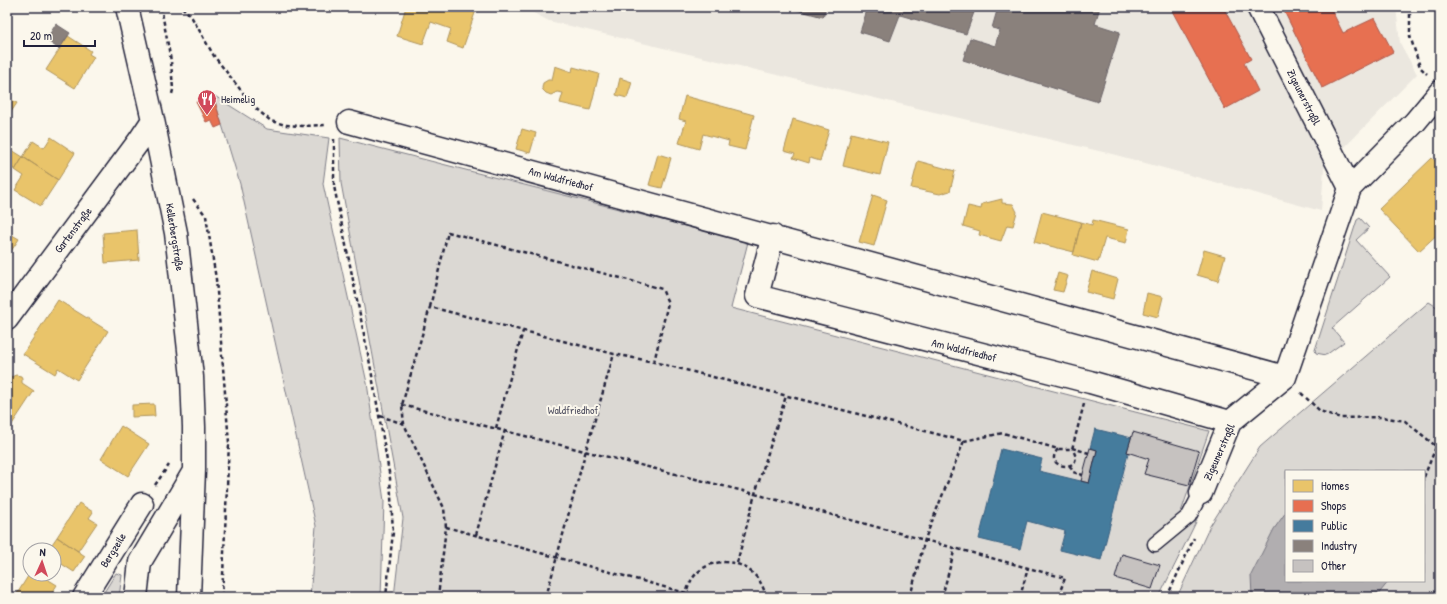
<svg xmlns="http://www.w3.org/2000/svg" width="1447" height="604" font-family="'Patrick Hand',sans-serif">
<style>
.built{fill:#ebe7df}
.green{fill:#dbd8d3;stroke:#7e7d87;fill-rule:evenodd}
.water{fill:#b1aeb0;stroke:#787681}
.homes{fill:#e9c46a;stroke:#ad935c}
.shops{fill:#e76f51;stroke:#ac584a}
.public{fill:#457b9d;stroke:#3a6080}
.industry{fill:#8a817c;stroke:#6b6468}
.building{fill:#c6c2c0;stroke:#22223b}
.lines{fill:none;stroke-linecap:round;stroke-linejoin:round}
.lane-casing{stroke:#22223b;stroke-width:17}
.street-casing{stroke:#22223b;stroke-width:25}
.path{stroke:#22223b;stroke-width:2.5;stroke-dasharray:4 3;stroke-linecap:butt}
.lane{stroke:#fbf7ec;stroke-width:14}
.street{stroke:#fbf7ec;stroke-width:22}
.labels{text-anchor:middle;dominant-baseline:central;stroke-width:4;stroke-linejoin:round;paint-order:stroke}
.street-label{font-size:11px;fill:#22223b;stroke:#fbf7ec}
.poi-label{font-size:11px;fill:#22223b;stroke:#fbf7ec;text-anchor:start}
.park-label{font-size:11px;fill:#505061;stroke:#fbf7ec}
</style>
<rect width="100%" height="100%" fill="#fbf7ec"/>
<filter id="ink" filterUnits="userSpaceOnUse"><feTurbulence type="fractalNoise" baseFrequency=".025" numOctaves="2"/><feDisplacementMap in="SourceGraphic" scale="8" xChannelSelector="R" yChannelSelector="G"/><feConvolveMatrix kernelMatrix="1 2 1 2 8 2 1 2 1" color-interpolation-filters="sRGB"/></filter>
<g filter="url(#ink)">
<path class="built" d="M522,7H1396L1400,43L1417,74L1324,168L1321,211L1116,155L549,21Z"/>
<path class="green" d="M213,95L267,129L329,138L323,184L367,383L384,501L381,597H310L316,526L240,184Z
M340,138L748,242L731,308L1209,431L1181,512L1197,520L1159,597H394L403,518L341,183Z
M1360,218L1369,228L1356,240L1390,277L1332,328L1344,342L1326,355L1316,353L1315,350L1357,220Z
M1429,302L1440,309V597H1177L1210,526L1260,447ZM1286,471H1424V581H1286Z
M116,573L122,575L119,597H101Z"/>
<path class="water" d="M1286,512V581H1389L1376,597H1252L1251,575L1274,529Z"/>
<path class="homes" d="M7,7H13L7,16Z
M406,7H477L463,48L447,42L451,29L431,22L423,44L397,36Z
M68,36L91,51L89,54L94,57L75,88L46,70Z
M555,66L572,72L573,67L599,74L590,110L560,103L563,93L557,92L551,95L546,93L543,90L542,88L543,83L548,80H552Z
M620,78L632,82L627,98L616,95Z
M685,96L754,115L745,150L728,146L729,141L703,134L699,149L679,143L686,121L679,119Z
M7,98L17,103L7,118Z
M793,119L829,130L820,161L810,158L809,163L793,158L795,154L784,151Z
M522,129L536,133L530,153L516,149Z
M851,133L888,142L880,175L843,166Z
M51,137L75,153L58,180L23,157L33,141L44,148Z
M7,147L23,157L15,170L7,165Z
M658,154L671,158L662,188L649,185Z
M23,157L58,180L41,206L15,190L24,176L15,170Z
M1432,158L1440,166V232L1419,251L1379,209Z
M918,161L955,171L950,191L940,194L911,188Z
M873,195L887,200L874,246L859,242Z
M1002,199V203L1013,204L1017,212L1013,226L1007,225L1001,241L979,235L980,231L963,226L968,206L981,209L982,204Z
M1042,212L1081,222L1074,252L1034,242Z
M1093,220L1129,229L1126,243L1105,238L1098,262L1073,255L1081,222L1092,225Z
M137,230L139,260L105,263L103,233Z
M7,232L19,239L7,257Z
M1204,250L1225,256L1218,281L1197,275Z
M1092,271L1118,279L1113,299L1086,292Z
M1058,273L1068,276L1063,292L1053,290Z
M1147,293L1163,297L1158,317L1143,313Z
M58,300L108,331L77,380L58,368L55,374L23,354Z
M7,374L11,377L16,375L21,376L22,378V383L34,391L7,432Z
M154,404L155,416L132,417V405Z
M121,426L149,444L128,476L101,459Z
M79,503L93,512L89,518L97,523L78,551L57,537Z
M57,537L85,556L74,572L54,559V550H48Z
M30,573V574H39L57,585L49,597H15Z"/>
<path class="shops" d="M1170,7H1223L1251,59L1244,63L1258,91L1225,109Z
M1282,7H1330L1343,33L1375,18L1393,52L1322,88Z
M213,95L222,125L215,128L211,120L206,122L196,102Z"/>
<path class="public" d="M1095,429L1132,438L1101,560L1060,550L1065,531L1027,521L1020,549L979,539L1001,449L1042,459L1039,471L1089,483L1097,450L1090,448Z"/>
<path class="industry" d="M786,7H826L823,17Z
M868,7H976L966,34L900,15L890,41L860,32Z
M998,7H1100L1095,24L1120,32L1098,102L963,60L970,38L995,46L1000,30L992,28Z
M56,24L70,33L59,49L46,40Z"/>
<path class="building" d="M1133,432L1199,451L1189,485L1144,474L1149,459L1127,452Z
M1090,448L1097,450L1089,483L1081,481Z
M1122,554L1160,565L1152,589L1115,578Z"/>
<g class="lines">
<defs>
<path id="lane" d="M1155,544L1189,516L1201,493"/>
<path id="street" d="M127,7L153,120L176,233L192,377L194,427V470L189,597
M1258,7L1350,188
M349,122L1285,377
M773,236L757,296L1090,382L1230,422
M7,319L139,141L153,120
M1201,493L1230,422L1285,377L1350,188L1415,122L1440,92
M84,597L142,504
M136,597L140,562L193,473"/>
</defs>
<use href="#lane" class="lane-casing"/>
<use href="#street" class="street-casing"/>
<path class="path" d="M161,7L171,61L173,90L172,94
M182,7L191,16L214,56L254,107L271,121L286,125L302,126L326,125
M1410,7V36L1420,67L1427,74
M334,139V186L370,364L390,478L393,532L386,597
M193,199L206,216L216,279L229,443L222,597
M430,307L448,232L662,289L668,303L654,362
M1301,393L1320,411L1341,418L1382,417L1405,421L1437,447L1440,453
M402,405L755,494L1065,578L1058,597
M380,416L404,424
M496,428L523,331
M1072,448L1089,453
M1058,449C1040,470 1089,473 1072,449
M1070,466L1073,472L1083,475
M1424,477L1436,447
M155,485L169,465
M446,527L686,593
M476,535L505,430
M737,563L755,494L786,396
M438,597L446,527L444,508L404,424L402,405L430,307L614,354L654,362L964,441L1003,433L1058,449H1072L1084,404
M546,597L586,450L614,354
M686,597C691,551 756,550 766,597
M910,597L925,539L964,441
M942,597L955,548
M1020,597L1028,568
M1167,597L1194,538"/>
<use href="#lane" class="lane"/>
<use href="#street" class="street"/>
</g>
</g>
<defs>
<symbol id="restaurant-pin" viewBox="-11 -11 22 30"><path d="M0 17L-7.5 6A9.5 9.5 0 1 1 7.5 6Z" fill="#d1495b" stroke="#fbf7ec"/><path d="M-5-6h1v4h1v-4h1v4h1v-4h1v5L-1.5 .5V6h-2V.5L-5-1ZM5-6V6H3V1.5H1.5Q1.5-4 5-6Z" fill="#fff"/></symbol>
</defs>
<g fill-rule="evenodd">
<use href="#restaurant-pin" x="196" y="88" width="22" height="30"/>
</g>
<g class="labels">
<g class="street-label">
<text transform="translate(1304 97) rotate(63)">Zigeunerstraßl</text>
<text transform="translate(561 179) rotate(15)">Am Waldfriedhof</text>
<text transform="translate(73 230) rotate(-53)">Gartenstraße</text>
<text transform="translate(175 237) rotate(81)">Kellerbergstraße</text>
<text transform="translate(964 350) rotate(14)">Am Waldfriedhof</text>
<text transform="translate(1219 452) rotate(-66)">Zigeunerstraßl</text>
<text transform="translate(113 550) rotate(-58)">Bergzeile</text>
</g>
<g class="poi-label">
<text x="221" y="99">Heimelig</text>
</g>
<g class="park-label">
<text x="573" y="410">Waldfriedhof</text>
</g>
</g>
<rect width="1447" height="604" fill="none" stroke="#fbf7ec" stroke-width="24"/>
<rect x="12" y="12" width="1423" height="580" fill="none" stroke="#22223b" stroke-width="1.5" filter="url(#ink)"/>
<rect x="1285" y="470" width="140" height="112" fill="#fbf7ec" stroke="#a4a2a5"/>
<rect x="1293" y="480" width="20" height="12" fill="#e9c46a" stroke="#a4a2a5"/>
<text x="1321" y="490" font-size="12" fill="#22223b">Homes</text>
<rect x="1293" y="500" width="20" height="12" fill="#e76f51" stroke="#a4a2a5"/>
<text x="1321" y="510" font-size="12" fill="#22223b">Shops</text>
<rect x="1293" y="520" width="20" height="12" fill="#457b9d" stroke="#a4a2a5"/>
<text x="1321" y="530" font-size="12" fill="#22223b">Public</text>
<rect x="1293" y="540" width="20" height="12" fill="#8a817c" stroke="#a4a2a5"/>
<text x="1321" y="550" font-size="12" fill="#22223b">Industry</text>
<rect x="1293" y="560" width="20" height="12" fill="#c6c2c0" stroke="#a4a2a5"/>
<text x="1321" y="570" font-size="12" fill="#22223b">Other</text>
<g transform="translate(42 562) rotate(3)"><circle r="19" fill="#fbf7ec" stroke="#a4a2a5"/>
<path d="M0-3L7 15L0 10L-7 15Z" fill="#d1495b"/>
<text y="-6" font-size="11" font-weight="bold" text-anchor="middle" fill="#22223b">N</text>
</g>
<path d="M24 40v6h71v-6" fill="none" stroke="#22223b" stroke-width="2"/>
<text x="30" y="40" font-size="12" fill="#22223b" stroke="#fbf7ec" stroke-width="3" paint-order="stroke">20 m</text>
</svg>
